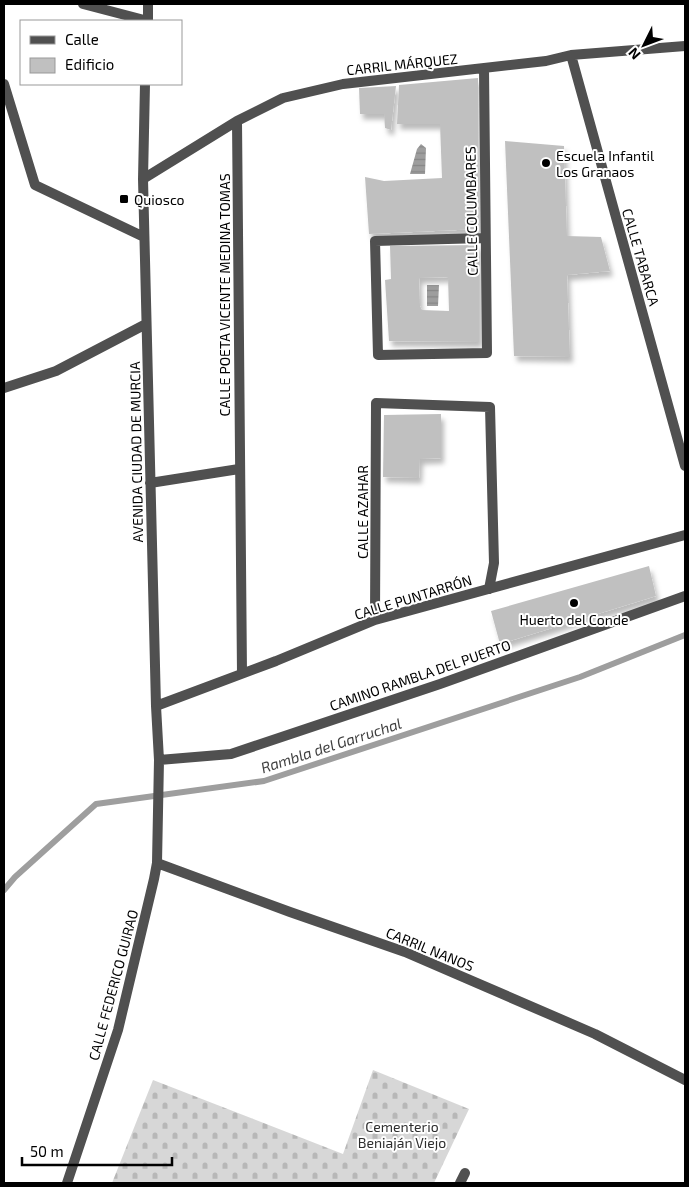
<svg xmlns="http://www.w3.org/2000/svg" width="689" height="1187" font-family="'Exo 2',sans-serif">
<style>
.cemetery{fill:url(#cemetery-stones)}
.water{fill:url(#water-rules)}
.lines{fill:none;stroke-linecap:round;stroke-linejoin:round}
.stream{stroke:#9e9e9e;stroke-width:6}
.building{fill:#c0c0c0;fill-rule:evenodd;filter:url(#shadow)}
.minor{stroke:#505050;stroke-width:10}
.poi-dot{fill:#000;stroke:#fff;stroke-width:2}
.labels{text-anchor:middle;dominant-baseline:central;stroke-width:4;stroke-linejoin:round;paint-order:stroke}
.street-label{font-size:14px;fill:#000;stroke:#fff}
.poi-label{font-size:14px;fill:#000;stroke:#fff;text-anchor:start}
.park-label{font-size:14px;fill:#2e2e2e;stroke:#fff}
.water-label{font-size:15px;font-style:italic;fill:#3f3f3f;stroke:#fff}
</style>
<defs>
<pattern id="cemetery-stones" width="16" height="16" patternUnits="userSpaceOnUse" patternTransform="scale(1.25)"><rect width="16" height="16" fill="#d7d7d7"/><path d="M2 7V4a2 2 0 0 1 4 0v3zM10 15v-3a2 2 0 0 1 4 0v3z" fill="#b7b7b7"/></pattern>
<pattern id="water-rules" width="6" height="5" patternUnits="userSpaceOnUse" patternTransform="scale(1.25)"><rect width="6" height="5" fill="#9e9e9e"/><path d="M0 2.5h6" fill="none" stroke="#868686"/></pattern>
<filter id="shadow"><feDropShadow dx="3" dy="5.5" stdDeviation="2.5" flood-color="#0004"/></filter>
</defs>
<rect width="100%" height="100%" fill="#fff"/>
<path class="cemetery" d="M373,1070L469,1109L434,1183H112L153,1080L343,1154Z"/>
<path class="water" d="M421,144L426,148L425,174H410L417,149Z
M427,285H439L438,306H427Z"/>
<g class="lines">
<path class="stream" d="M4,890L15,877L96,804L264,781L580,677L685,635"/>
</g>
<path class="building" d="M478,78L479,229L369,234L365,177L384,181L442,178L440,124H397L399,85Z
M396,86L391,130L385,128L384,114H360L359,88Z
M505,141L564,146L567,236L601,237L610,271L567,275L570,357L514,356Z
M479,245V342L389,341L385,280L391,279L390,246ZM448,277L449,311L422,310L420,306L419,278Z
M441,414V458L420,459L419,478L383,477L384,415Z
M649,566L656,596L500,644L491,611Z"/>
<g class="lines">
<path class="minor" d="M83,4L148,21
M148,21V4
M571,55L685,466
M484,68L487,353L378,355L375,241L484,238
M4,84L35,185L144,237
M237,121L242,673
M143,179L237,121L283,98L343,84L546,61L571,55L685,46
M4,388L56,371L146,324
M150,483L239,469
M375,620L376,403L490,407L494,563L489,589
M156,706L276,661L375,620L685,535
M159,760L231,754L440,684L685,596
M157,863L290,912L405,952L595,1034L685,1080
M67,1183L118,1030L154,879L157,863L159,760L156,706L143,179L145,84
M460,1183L465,1173"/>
</g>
<g class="poi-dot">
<circle cx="546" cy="163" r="5"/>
<rect x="119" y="194" width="10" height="10" rx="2.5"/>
<circle cx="574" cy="603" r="5"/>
</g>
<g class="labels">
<g class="street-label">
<text transform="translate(402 64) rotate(-6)">CARRIL MÁRQUEZ</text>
<text transform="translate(471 211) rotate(-91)">CALLE COLUMBARES</text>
<text transform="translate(641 257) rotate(74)">CALLE TABARCA</text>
<text transform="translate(224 295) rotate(-90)">CALLE POETA VICENTE MEDINA TOMAS</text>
<text transform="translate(136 452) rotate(-91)">AVENIDA CIUDAD DE MURCIA</text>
<text transform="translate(362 512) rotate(-90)">CALLE AZAHAR</text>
<text transform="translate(413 597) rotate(-17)">CALLE PUNTARRÓN</text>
<text transform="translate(420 675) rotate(-19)">CAMINO RAMBLA DEL PUERTO</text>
<text transform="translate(430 949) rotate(22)">CARRIL NANOS</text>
<text transform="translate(113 985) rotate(-75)">CALLE FEDERICO GUIRAO</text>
</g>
<g class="poi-label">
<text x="556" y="155">Escuela Infantil<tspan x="556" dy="16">Los Granaos</tspan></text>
<text x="134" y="199">Quiosco</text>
<text x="574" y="619" text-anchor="middle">Huerto del Conde</text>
</g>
<g class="park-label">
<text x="402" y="1126">Cementerio<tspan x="402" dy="16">Beniaján Viejo</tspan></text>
</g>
<g class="water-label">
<text transform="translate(331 745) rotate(-18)">Rambla del Garruchal</text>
</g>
</g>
<rect width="689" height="1187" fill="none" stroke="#000000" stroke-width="10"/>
<rect x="20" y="20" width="162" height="65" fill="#ffffff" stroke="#999999"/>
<rect x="30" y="36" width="25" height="8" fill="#505050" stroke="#999999"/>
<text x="65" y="45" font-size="15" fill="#000000">Calle</text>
<rect x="30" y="58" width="25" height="15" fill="#c0c0c0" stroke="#999999"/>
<text x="65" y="70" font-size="15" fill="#000000">Edificio</text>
<g transform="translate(644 45) rotate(228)" stroke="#ffffff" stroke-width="4" paint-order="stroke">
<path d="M0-4L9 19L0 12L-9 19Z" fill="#000000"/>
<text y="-8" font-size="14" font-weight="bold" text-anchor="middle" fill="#000000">N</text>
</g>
<path d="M22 1157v8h150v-8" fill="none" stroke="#000000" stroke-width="2.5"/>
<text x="30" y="1157" font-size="15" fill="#000000" stroke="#ffffff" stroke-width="4" paint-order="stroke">50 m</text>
</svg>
